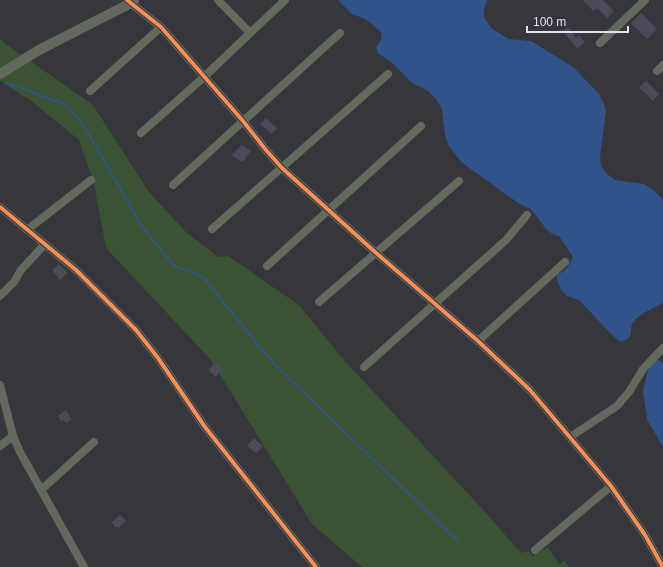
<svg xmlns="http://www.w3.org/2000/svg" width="663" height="567" font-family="Helvetica,sans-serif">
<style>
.green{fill:#395333}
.water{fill:#305389}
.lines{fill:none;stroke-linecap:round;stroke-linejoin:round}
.stream{stroke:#305389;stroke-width:2}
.building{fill:#4c4959}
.minor{stroke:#636a5d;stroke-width:8}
.tertiary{stroke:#636a5d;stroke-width:10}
.cycleway-casing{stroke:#34333f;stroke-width:6}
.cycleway{stroke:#f78f57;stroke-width:4}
</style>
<rect width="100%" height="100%" fill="#36363c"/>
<path class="green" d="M0,38L3,42L93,105L149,192L186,232L218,257L228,256L299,305L343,359L487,514L521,553L528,551L533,556L548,547L559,564L565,561L569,567H362L312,524L211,360L106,248L93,180L79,140L30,100L0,81Z"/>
<path class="water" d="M338,0H487L484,9V17L487,22L492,29L509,39L531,41L539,46L573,67L599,94L604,104L606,112L600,157L601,165L606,173L615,180L644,184L654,190L663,200V303C654,308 642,312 635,320C626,329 638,336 621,342L615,338L579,300L567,296L561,290L557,281V274C566,272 569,265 573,257L559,236L554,235L547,230L531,209L518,203L461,162L449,146L445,136L442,109L436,99L428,91L412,83L391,62L378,53L376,47L380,42L382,34L379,30L365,19L352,14Z
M656,358L663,363V447L647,419L643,391L648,370Z"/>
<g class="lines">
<path class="stream" d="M7,83L67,105L86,129L141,225L174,266L203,277L273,363L458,541"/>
</g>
<path class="building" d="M583,0H603L614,11L607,18L597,8L593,11Z
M641,13L657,29L647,39L631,23Z
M568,27L576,38L579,35L585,42L577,49L563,31Z
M646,81L659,94L653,101L639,87Z
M266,118L277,128L271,134L260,124Z
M242,145L251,151L243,162L237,159L232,155Z
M59,264L68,273L60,280L52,270Z
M215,362L223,369L215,377L209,370Z
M66,410L72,419L66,423L64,420L61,421L58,416Z
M254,438L263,446L256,453L247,446Z
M120,515L126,521L119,528L114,526L112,522Z"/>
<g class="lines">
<path class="minor" d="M127,0L161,27L243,121L266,150L282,168L375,252L478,341L530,390L611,486L645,535L663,567
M218,0L250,33
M600,43L645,0
M657,71L663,65
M90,91L161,27
M141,133L204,77L285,0
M173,185L340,33
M0,207L76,270L136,330L158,358L205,427L316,567
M212,229L388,74
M27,230L91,180
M267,266L421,126
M0,296L14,282L21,270L44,245
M319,302L459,181
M478,341L565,262
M364,367L506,240L527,215
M0,385L13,436L20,452L84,567
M570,437L617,406L629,392L643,369L663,348
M0,446L13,436
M41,490L94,442
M535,550L611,486"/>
<path class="tertiary" d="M0,74L39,50L131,3L134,0"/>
<defs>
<path id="cycleway" d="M127,0L161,27L243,121L266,150L282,168L375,252L478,341L530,390L611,486L645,535L663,567
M0,207L76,270L136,330L158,358L205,427L316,567"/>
</defs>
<use href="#cycleway" class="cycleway-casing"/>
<use href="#cycleway" class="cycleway"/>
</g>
<path d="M527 26v6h101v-6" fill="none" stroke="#e3e3eb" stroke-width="2"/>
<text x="533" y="26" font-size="12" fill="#e3e3eb" stroke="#34333f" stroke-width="3" paint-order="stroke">100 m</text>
</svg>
